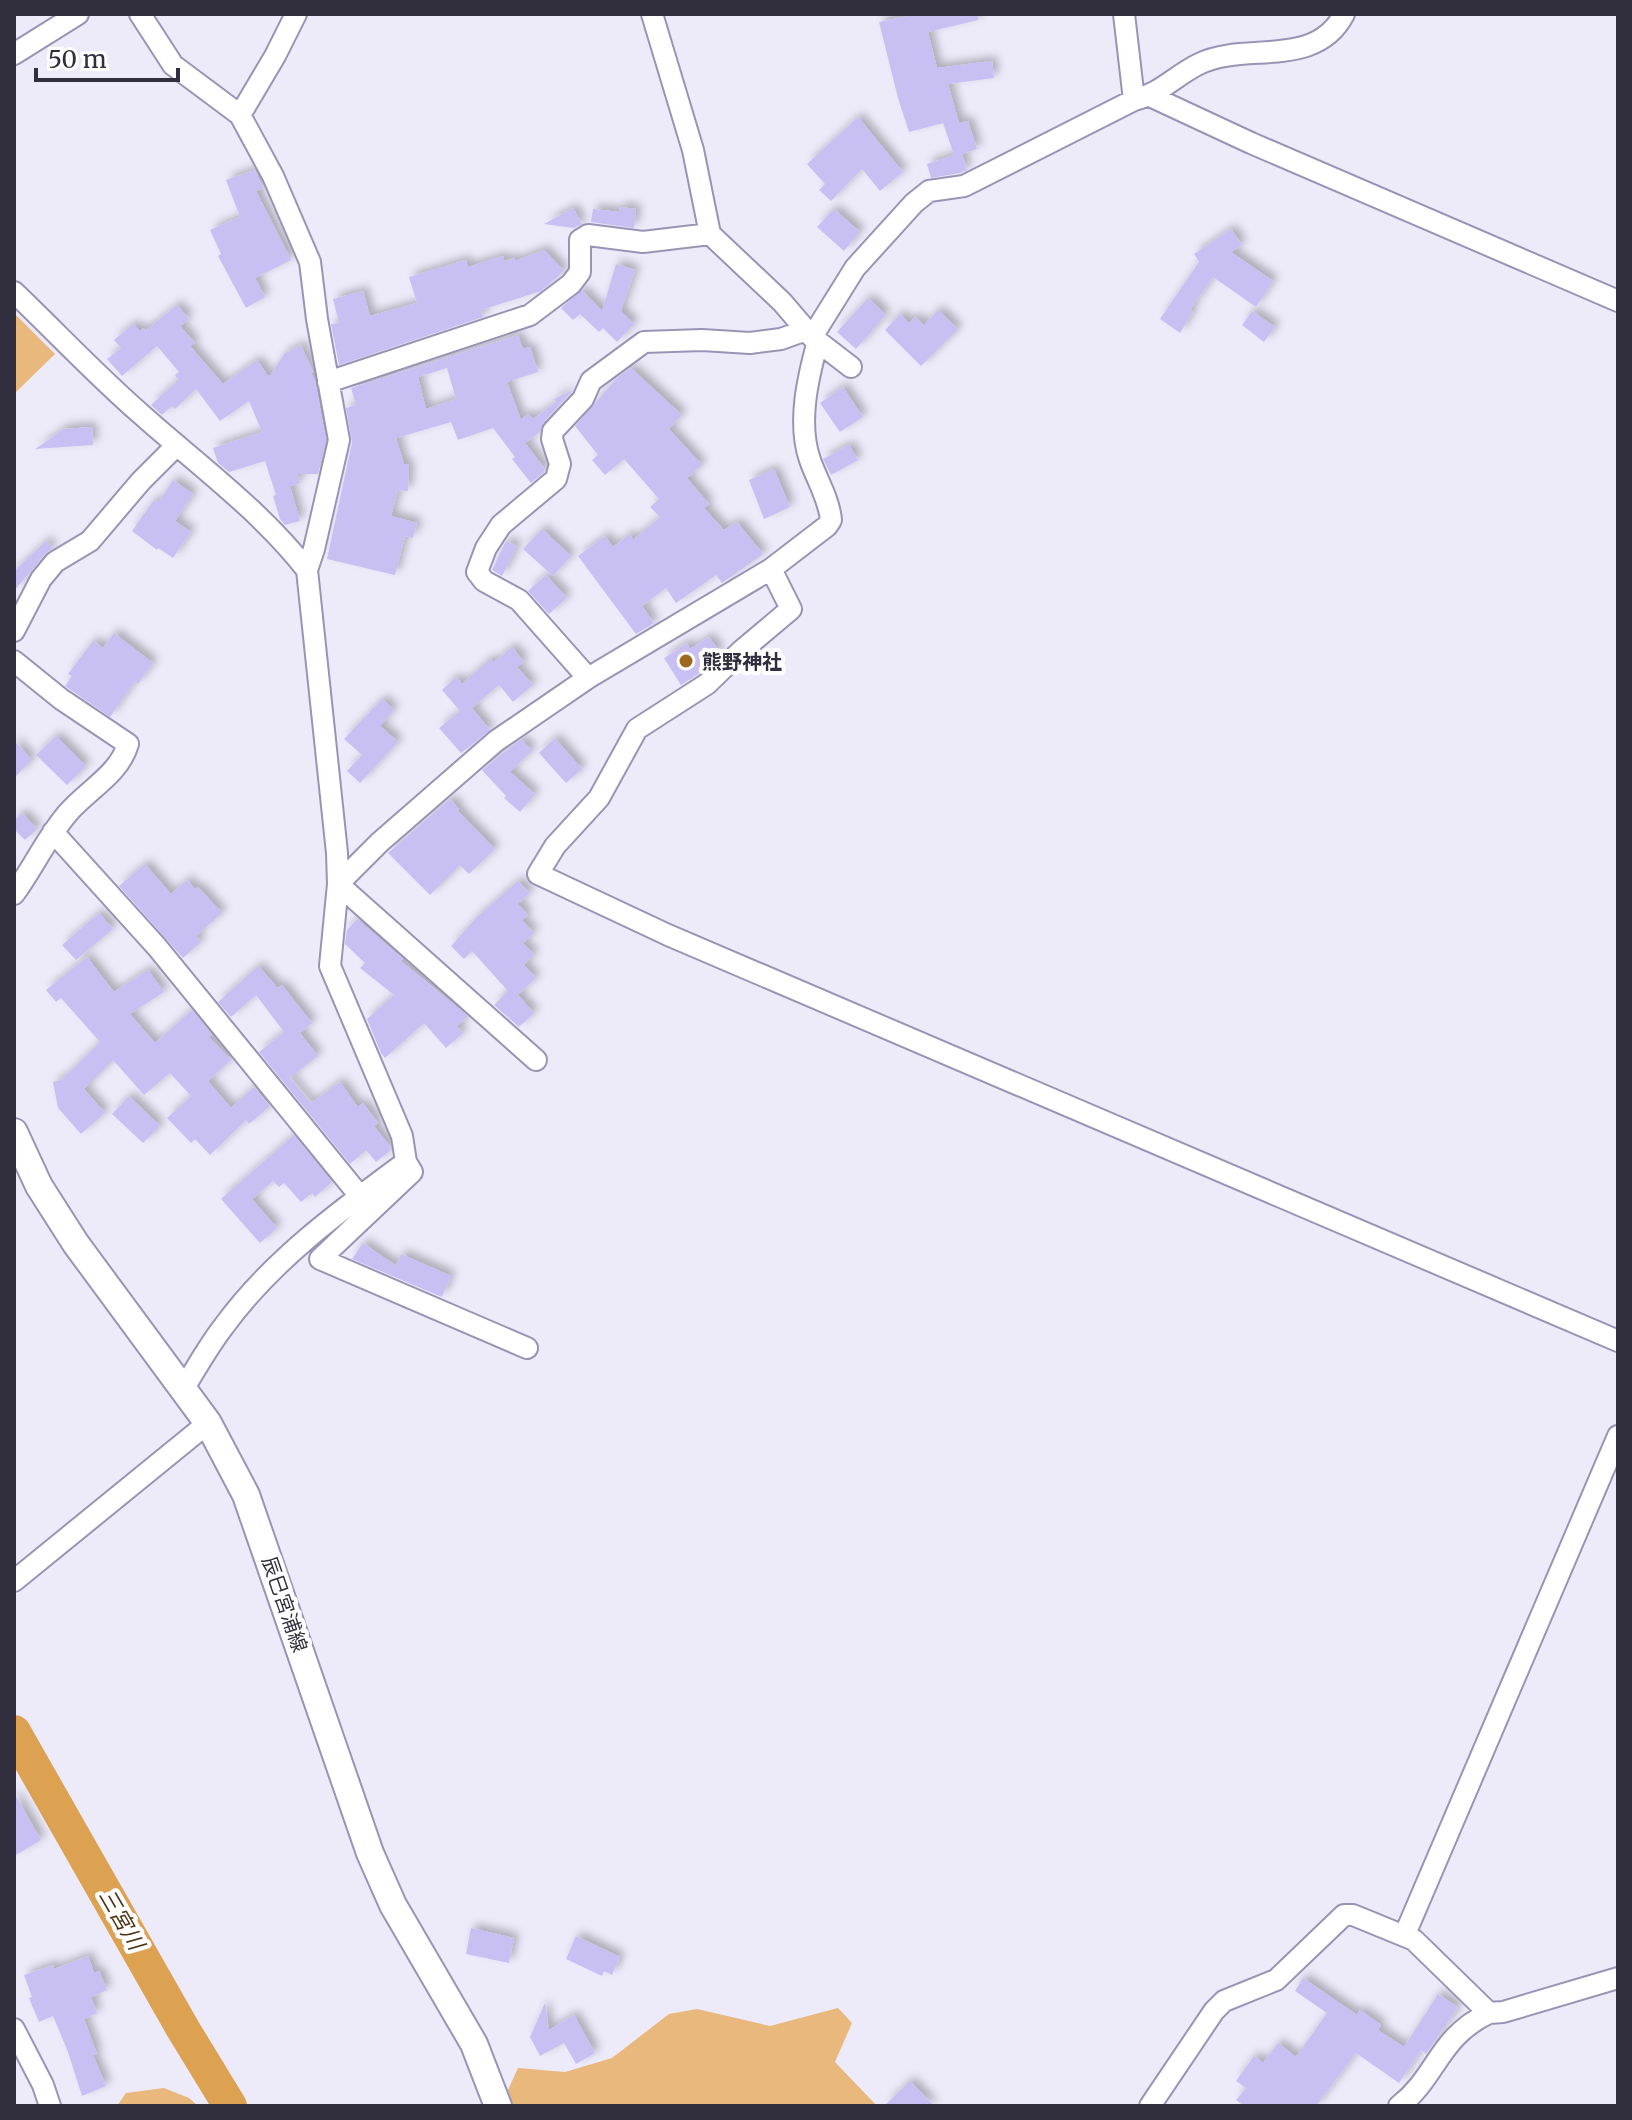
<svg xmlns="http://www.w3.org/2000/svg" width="1632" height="2120" font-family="Merriweather,'Noto Sans JP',serif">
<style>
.green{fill:#e8b87c}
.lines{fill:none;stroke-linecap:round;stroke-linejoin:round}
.river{stroke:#dda152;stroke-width:34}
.building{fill:#c8bff3;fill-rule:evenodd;filter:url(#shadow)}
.minor-casing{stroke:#9994b5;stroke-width:24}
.major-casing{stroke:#9994b5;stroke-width:30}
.minor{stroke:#fff;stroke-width:20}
.major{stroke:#fff;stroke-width:26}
.poi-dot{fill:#9d691f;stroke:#fff;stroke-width:3}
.labels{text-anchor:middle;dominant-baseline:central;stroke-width:8;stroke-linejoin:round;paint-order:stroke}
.poi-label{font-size:20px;font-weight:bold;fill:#312f3d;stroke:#fff;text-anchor:start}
.street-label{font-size:20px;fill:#312f3d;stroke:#fff}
.water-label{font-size:22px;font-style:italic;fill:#4e3514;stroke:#fff}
</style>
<defs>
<filter id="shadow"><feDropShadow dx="5" dy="-5" stdDeviation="4" flood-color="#0004"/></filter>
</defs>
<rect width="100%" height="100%" fill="#edebfa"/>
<path class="green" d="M14,313L55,354L14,394Z
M838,2008L852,2023L835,2062L877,2106H512L508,2090L518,2068L565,2072L612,2058L669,2014L697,2009L770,2026Z
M164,2088L189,2098L198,2106H117L126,2093Z"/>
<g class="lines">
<path class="river" d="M14,1732L183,2029L230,2106"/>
</g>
<path class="building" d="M918,14H978V20L928,32L937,68L992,61L994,78L948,84L959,123L968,121L977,149L962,154L967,170L960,173L931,178L927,164L954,155L943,123L909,132L898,98L879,22Z
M858,117L903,172L880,191L862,169L831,201L819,190L825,184L807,164Z
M255,170L263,188L256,191L291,260L255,278L265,297L246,308L218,256L221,254L210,230L240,217L226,180Z
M620,207L636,209L634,228L591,222L593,209L619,212Z
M573,208L582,224L574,228L544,224Z
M834,209L860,232L844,251L817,227Z
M1231,229L1242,245L1231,252L1273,281L1256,307L1213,277L1190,310L1193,312L1180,333L1160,319L1199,262L1194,254Z
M544,250L564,271L541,291L481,310L483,317L339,365L331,324L339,323L333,299L363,291L370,316L417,303L409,277L466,260L468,267L503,256L504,261L514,258L515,261Z
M616,264L635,270L621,311L634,324L617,342L603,328L599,332L580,314L573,320L561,308L582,290L602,311Z
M868,298L886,315L856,349L837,332Z
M177,305L189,319L180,326L195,343L190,346L223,384L257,360L269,377L284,354L301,345L313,372L311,373L315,381L326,440L318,474H297L300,483L290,486L300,521L285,525L280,519L273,496L276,495L265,461L229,472L218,463L213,448L262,432L249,401L220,421L196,389L175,409L172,406L162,415L151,405L178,380L175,375L179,372L157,346L122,376L107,359L121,348L114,340L133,324L140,331L144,328L146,330Z
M938,310L958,329L921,366L885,330L900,314L909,323L915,317L924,325Z
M1252,311L1275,327L1264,342L1242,325Z
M518,335L523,349L530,347L538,372L507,382L521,420L528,414L533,419L556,402L554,399L573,390L544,422L540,432L525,443L545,469L544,472L531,483L512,459L515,457L493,428L458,440L451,422L396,438L404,464L409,465L408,491L398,490L391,516L417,523L413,538L405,536L395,575L327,559L352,443L346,408L356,405L351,388ZM447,368L456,399L426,409L418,377Z
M631,368L682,415L669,429L702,465L687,478L709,504L704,508L724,530L737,522L763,554L722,583L716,575L676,603L666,588L642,606L654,623L636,634L578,556L605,536L613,547L630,534L633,540L660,517L650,507L659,499L624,459L605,475L592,460L598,455L575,426L618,377Z
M843,387L863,417L840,432L820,403Z
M92,427L93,445L35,449L64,429Z
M849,445L858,460L831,475L823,459Z
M774,469L790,507L764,519L749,480Z
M173,480L193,494L175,521L191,532L173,558L158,548L157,550L132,531L154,500L158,503Z
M542,529L571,556L553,576L523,549Z
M46,541L53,548L45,554L14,591V571Z
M506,541L517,546L502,576L492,570Z
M546,575L567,598L549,614L528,591Z
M114,633L153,663L138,684L135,681L110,717L65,686L72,676L68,674L93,641L103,648Z
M709,637L720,652L702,664L705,668L701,672L681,685L664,658L687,643L690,649Z
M512,647L524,662L517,667L533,685L513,702L499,685L472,708L490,730L461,753L439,728L460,711L442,690L456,677L462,684L490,659L493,663Z
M382,699L394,710L380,726L398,742L360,783L347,771L362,755L344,739Z
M56,736L86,766L67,785L36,755Z
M555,738L582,769L566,783L539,753Z
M521,739L532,751L510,772L535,794L520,812L504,798L506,796L482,770Z
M14,741L32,760L14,778Z
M450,799L459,809L458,811L495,849L469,874L460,865L430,895L388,853Z
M22,813L37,829L25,840L14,829V821Z
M145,864L171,894L187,880L195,889L198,887L222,913L196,936L201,942L183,958L119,886Z
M518,881L530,893L518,904L528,915L522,920L534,933L523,943L534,955L524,965L536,978L518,995L534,1013L519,1027L494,1005L508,991L472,951L464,959L451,946L477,917Z
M99,913L113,929L76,960L62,945Z
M357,919L403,959L401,961L468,1016L457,1026L463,1033L446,1048L424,1023L385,1058L381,1053L367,1019L394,995L360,968L365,963L345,944L347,930Z
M87,957L114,992L148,970L164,992L130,1014L155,1043L192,1010L212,1035L209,1037L231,1060L208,1081L231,1108L254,1087L270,1106L249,1124L246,1120L210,1155L195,1139L191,1143L167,1118L191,1096L170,1073L144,1095L113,1060L84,1089L105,1113L81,1134L58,1108L53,1082L61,1080L100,1042L61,998L56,1002L46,990Z
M258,966L278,988L282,985L312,1023L300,1033L318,1056L290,1078L311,1103L340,1082L358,1107L363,1103L378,1123L374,1126L390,1146L391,1150L376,1162L366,1150L350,1164L259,1052L284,1032L256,995L231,1017L218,1002Z
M129,1096L160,1126L143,1143L112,1114Z
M294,1135L332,1182L315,1197L312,1193L301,1202L284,1183L279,1187L273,1181L252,1199L277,1228L260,1243L221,1199Z
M363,1243L396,1266L401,1254L451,1276L442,1297L352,1259Z
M14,1793L41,1840L14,1856Z
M471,1928L514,1938L509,1963L466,1954Z
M576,1936L620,1957L612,1975L604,1971L602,1976L566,1959Z
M88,1956L94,1973L99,1971L107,1990L91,1997L97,2013L84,2019L97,2054L93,2055L106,2086L82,2096L68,2052L53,2016L39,2022L29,1998L32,1997L24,1975L53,1965L54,1969Z
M1303,1978L1357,2015L1360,2010L1381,2025L1378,2030L1404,2047L1438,1994L1458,2007L1426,2054L1421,2050L1399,2083L1356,2053L1316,2106H1244L1236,2100L1246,2088L1236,2081L1254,2056L1263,2063L1278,2043L1296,2057L1327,2013L1295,1991Z
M545,2003L549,2030L574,2015L595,2053L576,2064L564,2043L540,2056L530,2037Z
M910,2081L934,2106H884Z"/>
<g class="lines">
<defs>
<path id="minor" d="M140,14L173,65L240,115L273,176L310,262L317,319L339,440L314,549L307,570L337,853L338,884L330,966L402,1136L406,1162L412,1172L320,1259L527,1348
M652,14L693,150L710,234L782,302L812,337L851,367
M1124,14L1134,100
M14,54L78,14
M1150,96L1251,143L1618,301
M240,115L275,56L296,14
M14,292C57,333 97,376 142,415C198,465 260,510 307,570
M812,337L855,268L914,203L929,191L964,186L974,181L1134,100C1160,94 1176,75 1199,64C1245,41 1315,70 1344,14
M328,382L530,315L571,284L580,272V240L588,235L643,242L710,234
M771,569L791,609L740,652L707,684L637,729L599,798L555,846L538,874L668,935L1618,1341
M14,631L41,579L55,562L90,541L141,481L177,445
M14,661L61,699L128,744C119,775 87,790 67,814C46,839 33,868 14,894
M588,678L519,600L484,581L477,572L486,548L501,525L556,479L560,464L552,439L553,431L583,399L591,381L644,342L702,340L750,343L781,339L806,330
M53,832L157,947L359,1195
M338,884L380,842L496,741L588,678L771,569L827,526L831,520C829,499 817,480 810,460C797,423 808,377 818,341
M338,884L536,1060
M184,1388C197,1367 209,1345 224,1326C272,1260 341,1210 406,1162
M14,1581L208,1423
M1405,1934L1618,1436
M14,2029L43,2085L50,2106
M1150,2106L1214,2011L1224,2001L1276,1980L1344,1915H1353L1414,1940L1489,2013L1503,2012L1618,1978
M1399,2106C1437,2077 1438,2037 1489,2013"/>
<path id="major" d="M14,1132L39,1186L76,1244L208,1423L246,1495L370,1853L393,1905L474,2044L498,2106"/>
</defs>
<use href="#minor" class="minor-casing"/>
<use href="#major" class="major-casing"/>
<use href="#minor" class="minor"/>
<use href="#major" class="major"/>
</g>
<circle class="poi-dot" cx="686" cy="661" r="8"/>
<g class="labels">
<g class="poi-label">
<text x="702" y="661">熊野神社</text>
</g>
<g class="street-label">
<text transform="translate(285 1604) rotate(71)">辰巳宮浦線</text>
</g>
<g class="water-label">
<text transform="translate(122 1919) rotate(60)">三宮川</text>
</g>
</g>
<rect width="1632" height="2120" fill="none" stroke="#312f3d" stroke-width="32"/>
<path d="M36 68v12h142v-12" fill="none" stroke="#312f3d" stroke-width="4"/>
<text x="48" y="68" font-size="24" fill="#312f3d" stroke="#ffffff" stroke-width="6" paint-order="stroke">50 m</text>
</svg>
